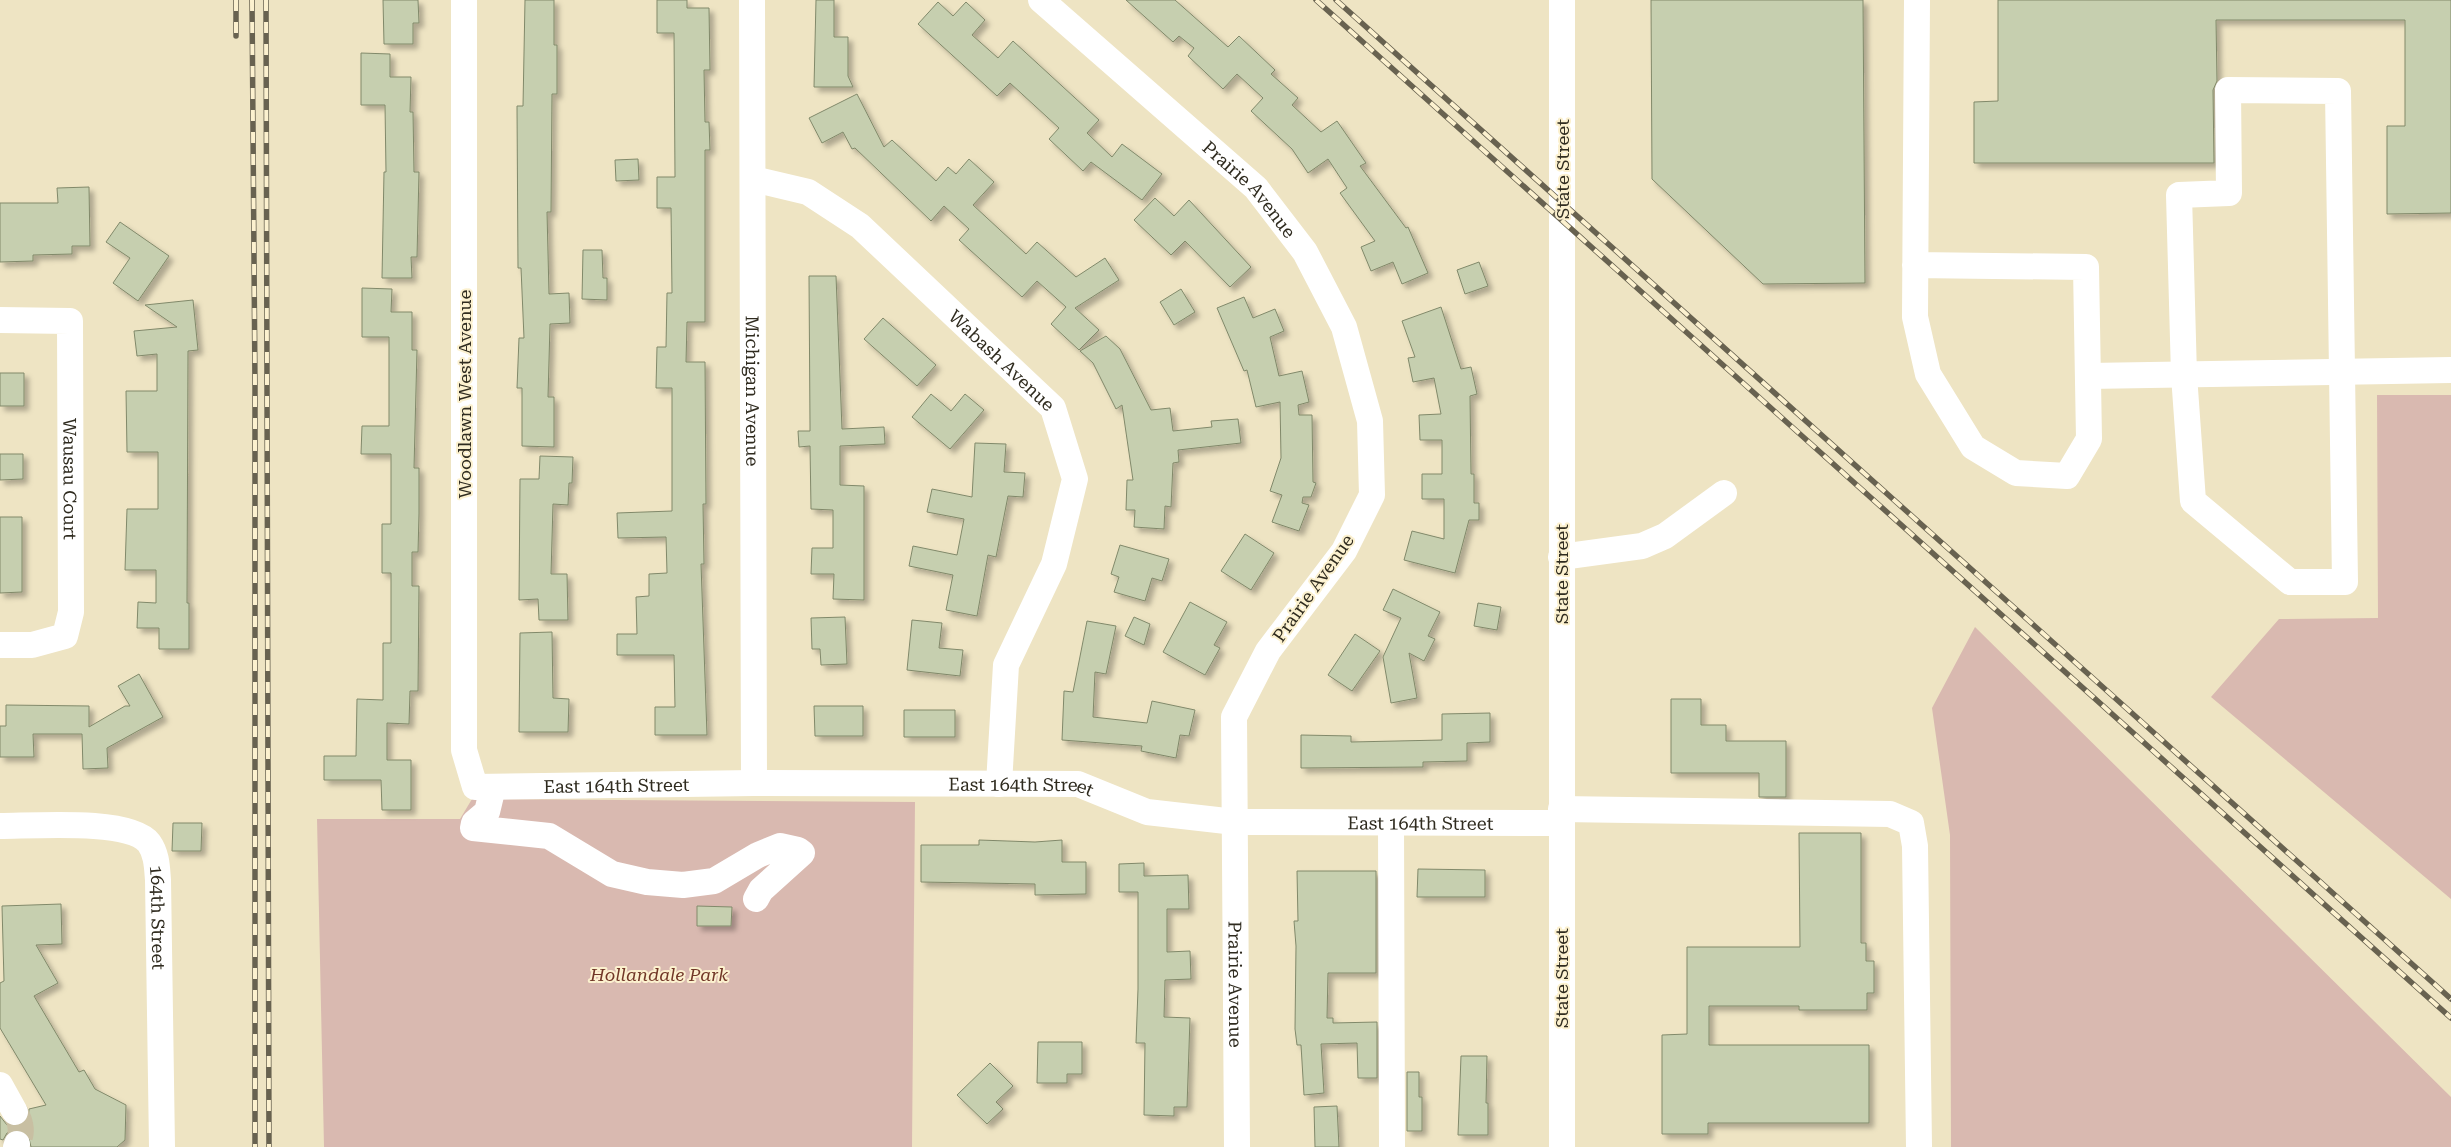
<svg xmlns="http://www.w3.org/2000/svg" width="2451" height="1147" font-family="'Roboto Serif',serif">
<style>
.green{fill:#d9b9b0}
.building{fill:#c6cfaf;stroke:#81896a;filter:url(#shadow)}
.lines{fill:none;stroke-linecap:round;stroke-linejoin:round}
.minor-tunnel{stroke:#c8bfa2;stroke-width:26;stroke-dasharray:26 13;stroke-linecap:butt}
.minor{stroke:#fff;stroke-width:26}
.rail-casing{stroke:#686250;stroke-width:5.5}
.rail{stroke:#fcf1cf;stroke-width:4;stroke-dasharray:11;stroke-linecap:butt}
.labels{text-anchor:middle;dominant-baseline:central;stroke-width:4;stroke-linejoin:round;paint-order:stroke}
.street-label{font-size:18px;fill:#2f2b1f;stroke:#fcf1cf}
.park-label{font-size:18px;font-style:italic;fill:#713727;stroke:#fcf1cf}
</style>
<defs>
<filter id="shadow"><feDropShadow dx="4.5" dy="4.5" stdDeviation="2.5" flood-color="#0004"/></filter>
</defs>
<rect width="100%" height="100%" fill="#eee4c3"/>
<path class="green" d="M2377,395H2451V899L2211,697L2279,619L2378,618Z
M1975,627L2451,1097V1147H1951L1950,835L1932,708Z
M472,799L915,802L912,1147H324L317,819H460Z"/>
<path class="building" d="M383,0H418L419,23H413V44H384Z
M525,0H554V45H557V94H552L551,212H547L549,294L569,293L570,323L550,324L548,397H554V447L522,446V388H517L519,338H524L521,268H518L517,106H523Z
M657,0H687V8H709L710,70H704L705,122H709L710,150H705V322H687L686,362H705L706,504H703L704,564H701L707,735H655V707H675L674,655H617V634H637L636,597L649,596V574L667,573L666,537L618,538L617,513L672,511V388H656L657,347H666L667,293H672L671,208H657V177H675L674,33H657Z
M816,0H834V37H848V76L853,87H814Z
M1126,0H1175L1228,47L1239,36L1275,70L1271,74L1298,98L1292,105L1321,132L1337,121L1366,163L1360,166L1406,228L1408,227L1428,273L1402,284L1393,262L1371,271L1361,247L1375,241L1340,193L1347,188L1328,159L1308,173L1292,149L1251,111L1263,98L1237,74L1223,89L1188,56L1194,48L1179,36L1173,42Z
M1651,0H1863L1865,283L1763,284L1652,179Z
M1998,0H2451V213L2387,214V126H2405V20H2216L2217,81L2213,90L2214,163H1974V102L1998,101Z
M938,2L953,16L966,2L985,20L972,35L998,58L1013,41L1099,120L1087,133L1112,157L1122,144L1162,174L1142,200L1091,162L1083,171L1049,139L1059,128L1010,83L997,96L918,24Z
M361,53L390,54V77H411L410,112H413L414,172H419L417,257H411L412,278H382L384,172H386L385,105H361Z
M857,94L884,147L892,140L936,181L948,167L956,174L969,159L994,182L973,205L1026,254L1037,242L1076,277L1105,258L1119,280L1075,308L1099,330L1079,350L1051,324L1066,307L1037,281L1022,297L959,240L969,229L944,206L931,221L855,148L852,149L843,132L822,143L809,118Z
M638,159L639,180L616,181L615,160Z
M89,187L90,246H72V254L33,255V261L0,262V203H58L57,188Z
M1155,198L1174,216L1189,200L1251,267L1230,287L1185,241L1171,255L1134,220Z
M120,222L169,256L138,301L113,283L130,258L106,242Z
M583,250H602L603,278H607V300L582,299Z
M1479,262L1488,286L1465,294L1457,270Z
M809,276H836L842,429L884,427L885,444L840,446V485L864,486V600L833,599L834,574H811L812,548H833V510L811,509L810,446L799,447L798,431H810V426Z
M362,288L392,289L391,312H412V350H417L414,468H419V514L418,552H412V586H419L418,691H410L409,724L387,723V760H411V810H382L381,780H324V756H356L357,699L383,700V643H391V573H382V524H391V454H361L362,426H389V337H362Z
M1181,289L1195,312L1174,325L1160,302Z
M1244,297L1253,318L1275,309L1284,331L1270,337L1279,376L1302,371L1309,402L1298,405L1299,415H1312L1313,482L1316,483L1311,497H1303L1302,503L1309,505L1299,531L1272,522L1282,495L1270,491L1281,458L1280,402L1256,407L1247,370L1244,371L1217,308Z
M193,300L198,350L188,351L187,603H189V649H159V628H137L138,602L156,603V570H125L127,509H158V452H127L126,391H157V354L137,356L134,331L177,327L145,305Z
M1441,307L1461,369L1471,367L1477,394L1470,396L1471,474H1474V503H1479V520H1469L1455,573L1404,560L1412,531L1444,539V499H1422V474H1442V440H1420L1419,415L1441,414L1434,378L1413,382L1408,358L1415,357L1402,321Z
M883,318L936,365L917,386L864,339Z
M1106,336L1120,349L1151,410L1170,408L1173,431L1212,427L1211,421L1238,419L1241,443L1178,450L1179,462L1173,463L1171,507L1165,506L1164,529L1134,527L1135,510H1126L1127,480H1133L1122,405L1116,409L1093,363L1080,351Z
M0,373H24V406H0Z
M931,394L951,411L965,394L984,410L950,449L912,417Z
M975,443L1006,444L1004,472L1025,473L1023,497L1008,496L996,557L988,555L977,616L946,610L953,575L909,566L913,546L957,555L964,519L927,512L932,489L972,497Z
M0,454H23V479L0,480Z
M540,456L573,457L572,483H569L568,505L553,504L551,574H567L568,620H539L538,599L519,600L520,479H539Z
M0,517H22V592L0,593Z
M1245,534L1274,553L1251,590L1221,571Z
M1120,545L1169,559L1162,581L1152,578L1145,601L1114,592L1119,577L1111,574Z
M1393,589L1440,612L1428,636L1435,639L1424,661L1409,653L1417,698L1391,703L1383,657L1401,618L1383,610Z
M1190,602L1227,622L1214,645L1220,648L1205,675L1163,652Z
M1478,603L1501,607L1497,630L1474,626Z
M845,617L847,664L821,665L820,649H812L811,618Z
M1134,617L1150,624L1144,645L1125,636Z
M912,620L942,623L939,648L963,650L960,676L907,670Z
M1087,621L1116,626L1106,674L1095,672L1093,717L1147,723L1152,701L1195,710L1189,736L1180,735L1176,758L1141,751L1142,746L1062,740L1064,691L1073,692Z
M552,632L553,698L569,699L568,732H519L520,633Z
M1355,634L1380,651L1352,691L1328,675Z
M139,674L163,717L107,748L108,768L83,769L82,734H33L34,757H0V726H6V705L89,706V727L125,706H130L118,686Z
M1671,699H1701V725H1726V741H1786V797H1759V773H1671Z
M814,706H863V736H815Z
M904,710H955V737H904Z
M1490,713V742L1467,743V761L1423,762V767L1301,768V735L1351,736V742L1442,740V714Z
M173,823H202L201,851H172Z
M1799,833H1861V943H1866V961H1874V993H1867V1010H1799V1006H1709V1045H1869V1123H1708V1134H1662V1035L1687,1034V947H1800Z
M979,840L1035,842L1062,840V862H1086V894L1035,895V884L921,882V845H979Z
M1144,863V876L1188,875L1189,909H1167V952L1190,951L1191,979L1165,980L1164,1017L1190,1018L1187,1107H1174V1116L1144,1115L1145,1043H1136L1138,989V892H1119V864Z
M1418,869L1485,870V897H1417Z
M1297,871H1376V973H1328L1327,1018H1333V1023L1377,1022V1078H1358L1357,1043L1321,1044L1324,1093L1304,1095L1301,1045H1297L1295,1029L1296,946L1294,921H1298Z
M61,904L62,944L36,945L58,983L34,996L79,1072L84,1070L95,1089L126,1105L125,1140L117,1147H31L28,1134L21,1130L14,1129L7,1133L3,1140L0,1139V1116L7,1125L15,1127L23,1125L28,1120L29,1109L46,1105L0,1028V983L4,981L2,906Z
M697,906L732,907L731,926H697Z
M1038,1042H1082V1074H1067V1083H1037Z
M1461,1056H1487L1486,1103H1488V1135H1458Z
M990,1063L1013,1086L996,1102L1003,1109L987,1124L957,1095Z
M1407,1072H1419V1097H1422V1131H1407Z
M1337,1106L1339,1147H1315L1314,1107Z"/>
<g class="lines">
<path class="minor-tunnel" d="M15,1112C22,1124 23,1132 17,1144"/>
<g class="minor">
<path id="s1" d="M464,0V750L475,787L754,783L1078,784L1147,812L1235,822L1561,823"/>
<path id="s2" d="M752,0L754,783"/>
<path id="s3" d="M1041,0L1256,188L1305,252L1344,327L1370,421L1372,495L1344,551L1268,651L1234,717L1237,1147"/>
<path d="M1562,0V1147"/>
<path d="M2228,90L2338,91L2345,582H2290L2193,501L2184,375L2179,195L2229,193Z"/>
<path id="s4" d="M753,179L808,192L860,226L1053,408L1075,479L1054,564L1006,665L999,784"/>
<path d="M1915,265L2086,267L2089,439L2067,476L2016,473L1973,447L1928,374L1915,317L1917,0"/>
<path id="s5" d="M0,320L70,321L71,612L65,636L32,645H0"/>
<path d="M2088,376L2451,370"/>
<path d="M1561,557L1642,546L1665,536L1724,493"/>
<path d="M493,787L487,812L474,823L473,828L549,836L612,874L647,882L683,885L714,881L758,855L780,846L798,850L802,853L761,890L756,899"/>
<path d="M1561,809L1890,814L1911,823L1915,846L1919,1147"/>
<path d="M1391,823L1392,1147"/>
<path id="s6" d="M0,826C32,826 130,818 149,843C157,854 157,868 158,880L162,1147"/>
<path d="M0,1085L15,1112"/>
<path d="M16,1147L17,1144"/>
</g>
<defs>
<path id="rail" d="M236,0V36
M252,0L255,386V1147
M266,0L269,1147
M1316,0L2451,1018
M1336,0L2451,999"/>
</defs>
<use href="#rail" class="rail-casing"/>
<use href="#rail" class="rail"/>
</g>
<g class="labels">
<g class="street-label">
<text transform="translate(1562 169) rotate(-90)">State Street</text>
<text stroke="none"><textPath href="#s3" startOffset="282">Prairie Avenue</textPath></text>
<text stroke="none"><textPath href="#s4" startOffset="314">Wabash Avenue</textPath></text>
<text stroke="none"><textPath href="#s2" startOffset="391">Michigan Avenue</textPath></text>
<text transform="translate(464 394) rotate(-90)">Woodlawn West Avenue</text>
<text stroke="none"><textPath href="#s5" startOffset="228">Wausau Court</textPath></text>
<text transform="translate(1561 574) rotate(-90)">State Street</text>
<text transform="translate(1313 588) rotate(-55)">Prairie Avenue</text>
<text stroke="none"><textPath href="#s1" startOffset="930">East 164th Street</textPath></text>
<text stroke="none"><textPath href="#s1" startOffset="1335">East 164th Street</textPath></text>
<text stroke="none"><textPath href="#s1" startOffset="1740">East 164th Street</textPath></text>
<text stroke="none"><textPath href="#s6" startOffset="229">164th Street</textPath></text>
<text transform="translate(1561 978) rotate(-90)">State Street</text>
<text stroke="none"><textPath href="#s3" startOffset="1152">Prairie Avenue</textPath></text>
</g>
<g class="park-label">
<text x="659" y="974">Hollandale Park</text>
</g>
</g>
</svg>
